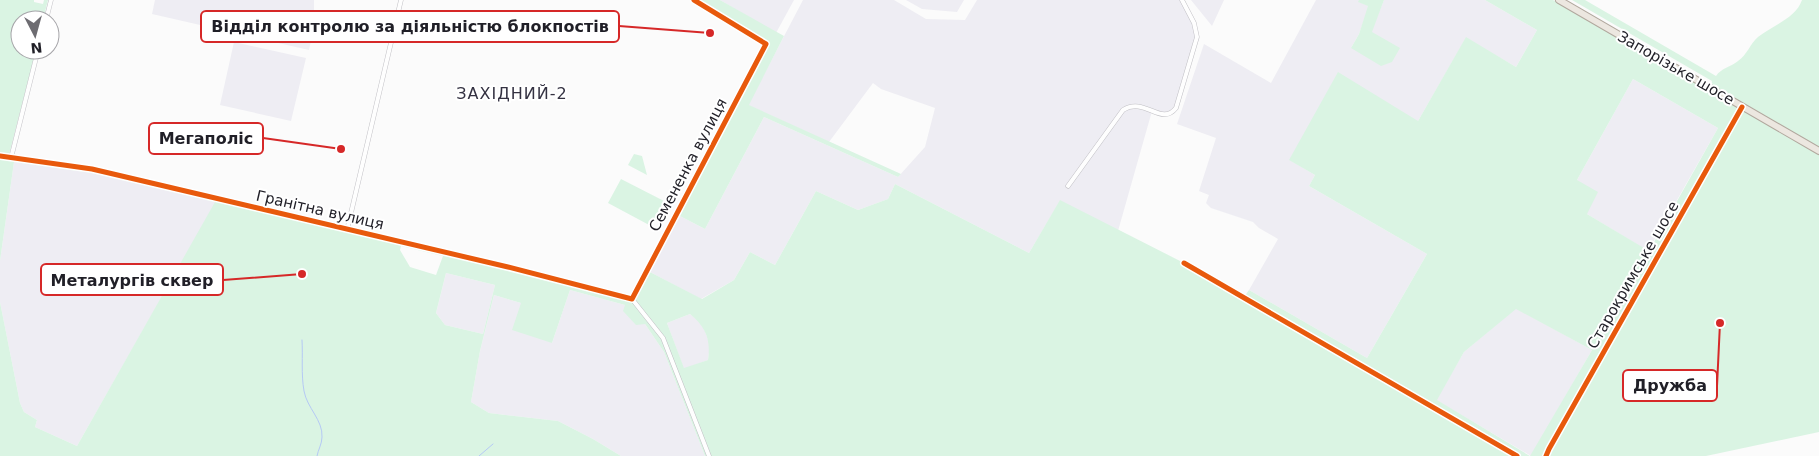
<svg xmlns="http://www.w3.org/2000/svg" width="1819" height="456" font-family="'DejaVu Sans',sans-serif">
<style>
.built{fill:#eeedf3}
.green{fill:#daf4e3;fill-rule:evenodd}
.lines{fill:none;stroke-linecap:round;stroke-linejoin:round}
.stream{stroke:#b5c9f5;stroke-width:1}
.minor-casing{stroke:#c1c0c5;stroke-width:5}
.tertiary-casing{stroke:#c1c0c5;stroke-width:6}
.primary-casing{stroke:#b1a89e;stroke-width:8}
.minor{stroke:#fefefe;stroke-width:4}
.tertiary{stroke:#fefefe;stroke-width:5}
.primary{stroke:#ece7e0;stroke-width:6}
.cycleway-casing{stroke:#fff;stroke-width:8}
.cycleway{stroke:#e8590c;stroke-width:5}
.labels{text-anchor:middle;dominant-baseline:central;stroke-width:4;stroke-linejoin:round;paint-order:stroke}
.street-label{font-size:15px;fill:#201f27;stroke:#fff}
.neighbourhood-label{font-size:16px;letter-spacing:1px;fill:#343242;stroke:#fff}
.leader{fill:none;stroke:#d62828;stroke-width:2}
.callout-dot{fill:#d62828;stroke:#fff;stroke-width:2}
.callout{fill:#fff;stroke:#d62828;stroke-width:2}
.callout-label{font-size:16px;text-anchor:middle;font-weight:bold;fill:#201f27}
</style>
<rect width="100%" height="100%" fill="#fbfbfb"/>
<path class="built" d="M155,0H314V26L309,50L152,14Z
M720,0H794L776,33Z
M803,0H894L926,19L965,20L977,0H1182L1194,23L1197,37L1176,108L1168,114L1152,111L1118,231L1060,201L1029,253L895,184L888,199L858,210L816,191L775,265L750,252L734,280L701,299L648,271L678,215L705,229L764,117L898,177L925,147L935,108L881,89L873,83L829,142L748,105Z
M906,0H964L957,12L922,9Z
M1191,0H1224L1212,26Z
M1316,0H1359V2L1369,6L1359,34L1351,48L1371,32L1384,0H1485L1537,30L1516,67L1466,38L1418,121L1290,160L1315,175L1309,186L1427,254L1367,358L1249,290L1278,239L1259,228L1253,222L1211,208L1206,203L1209,195L1199,191L1216,138L1177,124L1204,44L1271,83Z
M234,42L306,58L291,121L220,105Z
M1633,79L1718,128L1648,251L1587,214L1577,180Z
M14,162L92,173L216,202L77,446L35,427L37,420L24,412L20,403L0,302V261Z
M446,273L495,285L483,334L445,325L436,313Z
M570,290L625,305L645,324L664,352L705,456H621L593,439L558,421L489,413L471,402L480,351L494,295L521,303L552,343Z
M1516,308L1592,350L1531,456L1436,400L1464,352Z
M690,314L702,323L710,345L708,360L684,369L667,323Z"/>
<path class="green" d="M0,0H34V2L43,4L44,0H48L43,20H20V50H36L9,155L0,153Z
M698,0H720L784,36L749,105L901,174L898,177L764,117L705,229L678,215L769,43Z
M1359,0H1384L1372,32L1400,48L1392,62L1381,66L1351,48L1359,34L1368,6L1358,2Z
M1485,0H1553L1819,154V432L1706,456H705L664,352L645,324L636,325L623,311L625,305L570,290L552,343L512,330L521,303L494,295L480,351L471,402L489,413L558,421L593,439L621,456H0V302L20,403L24,412L37,420L35,427L77,446L215,202L92,173L14,162L0,261V156L92,169L632,299L648,271L702,299L734,280L750,252L775,265L816,191L858,210L888,199L895,184L1029,253L1060,200L1184,263L1244,297L1249,290L1367,358L1427,254L1309,186L1315,175L1289,160L1338,72L1418,121L1466,37L1516,67L1537,30ZM1633,79L1718,128L1649,251L1587,214L1598,192L1577,180ZM401,246L443,256L436,275L410,267L400,250ZM446,273L495,285L483,334L445,325L436,313ZM1516,309L1592,350L1530,456L1437,400L1464,352ZM690,314C706,327 711,340 708,360L684,368L667,323Z
M1572,0H1585L1716,76C1721,68 1731,67 1738,61C1747,55 1750,44 1758,37C1772,26 1796,18 1802,0H1819V147L1711,84L1712,81Z
M634,154L642,156L647,175L628,165Z
M621,179L664,201L651,226L608,203Z"/>
<g class="lines">
<path class="stream" d="M302,340C303,356 301,374 304,391C307,408 323,420 322,437C322,444 318,450 317,456
M479,456L493,444"/>
<defs>
<path id="minor" d="M46,20L51,0
M0,156L92,169L508,267L632,299
M11,158L38,50
M1068,186L1123,110C1145,96 1161,127 1176,108L1197,37L1194,23L1182,0
M347,230L401,0
M1184,263L1517,456
M632,299L766,44L694,0
M632,299L663,338L709,456"/>
<path id="tertiary" d="M1546,456L1549,449L1742,107"/>
<path id="primary" d="M1559,0L1819,151"/>
</defs>
<use href="#minor" class="minor-casing"/>
<use href="#tertiary" class="tertiary-casing"/>
<use href="#primary" class="primary-casing"/>
<use href="#minor" class="minor"/>
<use href="#tertiary" class="tertiary"/>
<use href="#primary" class="primary"/>
<defs>
<path id="cycleway" d="M0,156L92,169L508,267L632,299L766,44L694,0
M1184,263L1517,456
M1546,456L1549,449L1742,107"/>
</defs>
<use href="#cycleway" class="cycleway-casing"/>
<use href="#cycleway" class="cycleway"/>
</g>
<g class="labels">
<g class="street-label">
<text transform="translate(1676 68) rotate(30)">Запорізьке шосе</text>
<text transform="translate(688 165) rotate(-62)">Семененка вулиця</text>
<text transform="translate(320 210) rotate(13)">Гранітна вулиця</text>
<text transform="translate(1633 275) rotate(-60)">Старокримське шосе</text>
</g>
<g class="neighbourhood-label">
<text x="512" y="93">ЗАХІДНИЙ-2</text>
</g>
</g>
<path class="leader" d="M710 33L619 26M341 149L263 138M302 274L223 280M1720 323L1717 386"/>
<g class="callout-dot">
<circle cx="710" cy="33" r="5"/>
<circle cx="341" cy="149" r="5"/>
<circle cx="302" cy="274" r="5"/>
<circle cx="1720" cy="323" r="5"/>
</g>
<g class="callout">
<rect x="201" y="11" width="418" height="31" rx="5"/>
<rect x="149" y="123" width="114" height="31" rx="5"/>
<rect x="41" y="264" width="182" height="31" rx="5"/>
<rect x="1623" y="370" width="94" height="31" rx="5"/>
</g>
<g class="callout-label">
<text x="410" y="32">Відділ контролю за дiяльнiстю блокпостів</text>
<text x="206" y="144">Мегаполіс</text>
<text x="132" y="286">Металургів сквер</text>
<text x="1670" y="391">Дружба</text>
</g>
<g transform="translate(35 35) rotate(174)"><circle r="24" fill="#ffffff" stroke="#a6a5a9"/>
<path d="M0-4L9 19L0 12L-9 19Z" fill="#6d6c71"/>
<text y="-8" font-size="14" font-weight="bold" text-anchor="middle" fill="#201f27">N</text>
</g>
</svg>
